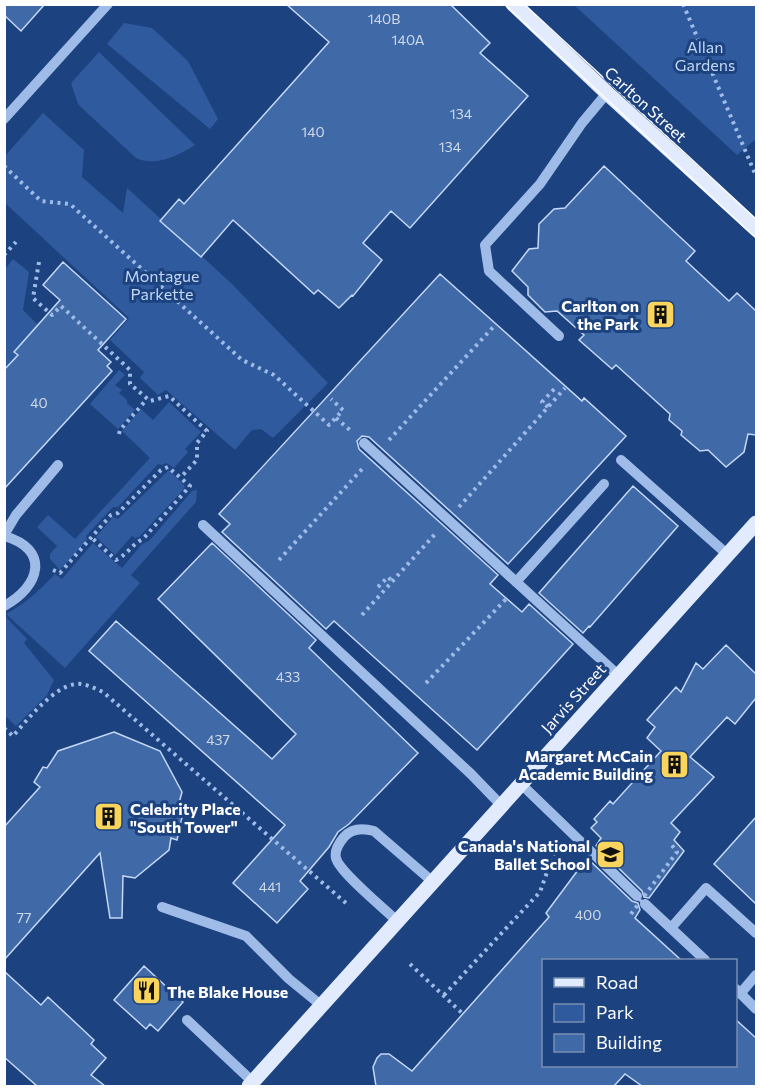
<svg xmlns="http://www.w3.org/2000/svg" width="761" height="1091" font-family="Commissioner,sans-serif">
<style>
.green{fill:#2f5a9e}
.building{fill:#4069a7;stroke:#c4d8f7;stroke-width:1.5}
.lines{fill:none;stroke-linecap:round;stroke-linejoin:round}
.path{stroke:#9fbce9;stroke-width:4;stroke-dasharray:3 4.5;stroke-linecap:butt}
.minor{stroke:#9fbce9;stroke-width:10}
.major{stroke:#e2ebfe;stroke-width:15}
.tram{stroke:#fff;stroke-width:1.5}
.path-bridge{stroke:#9fbce9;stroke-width:4;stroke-dasharray:3 4.5;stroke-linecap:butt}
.labels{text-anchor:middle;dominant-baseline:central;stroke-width:6;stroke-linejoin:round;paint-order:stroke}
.number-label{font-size:14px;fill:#cfdae9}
.park-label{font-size:16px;fill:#c4d8f7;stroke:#1c427f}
.street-label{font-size:16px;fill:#fff;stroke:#1c427f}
.poi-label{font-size:16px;font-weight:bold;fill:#fff;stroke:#1c427f;text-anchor:end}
</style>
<rect width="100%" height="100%" fill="#1c427f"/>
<path class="green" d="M574,5H756V139L737,155Z
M124,23L152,28L188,61L218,119L210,129L107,44Z
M99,52L195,145C178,156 155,167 136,158L84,110L78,104L71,83Z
M43,113L84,150L82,177L123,213L127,188L231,283L328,383L273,438L261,429L252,430L235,450L166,390L158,395L140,378L144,372L110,340L129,318L5,203V156Z
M13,259L29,272L23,310L38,325L14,351L18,355L5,370V269Z
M119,370L125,375L115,385L122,390L119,393L127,400V403L135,410L118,429L90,404Z
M169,402L201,432L185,449L188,452L174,468L166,463L162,465L158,464L118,507H113L86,536L87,540L60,570L50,559V554L57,546L37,527L48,515L75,539L150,458L122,431L141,409L153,420Z
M169,470L185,486L183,490L139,537L135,538L132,536L115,555L96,537L113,517L118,519Z
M197,490L196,502L131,575L140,583L65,668L6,614C26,603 40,590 55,574L62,579L93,543L122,568L142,544L149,541L192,491Z
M5,616L27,639L24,643L54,680L47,695L16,726L5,716Z"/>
<path class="building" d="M4,4H45L21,31L4,15Z
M286,4H450L490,43L480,53L528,96L410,228L391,211L363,243L382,260L353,296L352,295L339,308L318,290L314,294L233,220L201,257L160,221L179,199L184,204L329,42Z
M604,166L695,251L686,261L729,301L737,293L756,311V435L748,434L744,452L726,467L708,450L700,451L681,435L682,431L669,420L670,414L616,365L612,369L579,340L584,335L557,311L545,312L528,295V287L512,271L529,249L538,248L539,224L554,209L565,208Z
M63,262L126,319L98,350L111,362L107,366L112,371L4,489V370L18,355L14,352L60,300L43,285Z
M440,274L582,401L584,398L626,436L508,564L369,437L362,436L357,441L359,449L498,575L490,584L522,612L529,604L573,644L477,750L334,621L326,629L222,532L230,524L219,514Z
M633,486L678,526L590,627L589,626L583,633L539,593Z
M212,543L316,640L309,648L418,753L349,824L338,832L329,847L300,881L308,889L277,923L233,883L285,825L89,651L116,621L272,759L296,734L158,599Z
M726,645L756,674V698L735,724L727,717L690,757L714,777L671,823L680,832L674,840L684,851L649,898L644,897L642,891L596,846L601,838L591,828L597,822L594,819L610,801L613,804L661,751L647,738L655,727L647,720L676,687L681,692L696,663L703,669Z
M114,732L160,751L182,792L179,803L185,804L177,840L171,838L169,850L135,878L123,876L122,918H110L100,853L4,960V827L40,787L34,782L43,767L47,768L58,751Z
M756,817V904L714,864Z
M587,858L632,901L638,903L640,910L635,918L681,960H543V1065H735V1019L756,1038V1086H642L625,1074L614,1086H376L373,1067L377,1058L381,1054H389L412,1071L549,917L546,913Z
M144,966L183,1002L158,1031L150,1024L146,1029L114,1000Z
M4,971L41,1005L48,997L94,1040L91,1044L106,1058L91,1075L105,1086H37L4,1057Z"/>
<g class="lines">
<path class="path" d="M683,4L756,176
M4,166L41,201L70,204L242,360L274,375L329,425L343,410L331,399
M4,255L16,242
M39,262L33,298L52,315L61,306L130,370V384L150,401L169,396L207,431L197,443V460L181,477
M548,407L542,402L556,387
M336,418L351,431
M119,434L120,430L147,399
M389,440L496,324
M459,507L565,388
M279,560L363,468
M53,570L60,573L111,515L118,513L161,470L168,467L190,486L143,539C132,544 127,555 116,560L92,538
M378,587L388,577L392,581
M362,615L436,533
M426,683L506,599
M4,728L13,736C28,719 53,687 76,684C85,683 94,688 103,692L347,904
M410,964L463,1014
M444,995L540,892L557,844"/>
<path class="minor" d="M4,119L108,4
M559,336L489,271L485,245L540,184L582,123L607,93
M364,443L618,675
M621,460L728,555
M203,525L471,774L501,805
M4,535L16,515L58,465
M4,536C51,549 40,587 4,606
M516,582L604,484
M520,783L637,896
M645,904L705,960
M162,907L246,936L289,979L322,1006
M398,922C385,909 339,872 336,858C334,850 339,843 344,837C352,828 363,828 374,831L433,882
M671,928L706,888L756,933
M736,989L756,1009
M740,994L756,975
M187,1020L253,1082"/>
<path class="major" d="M513,4L607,93L756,229
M249,1086L756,523"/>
<path class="tram" d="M504,4L756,238
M524,4L756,219"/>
<path class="path-bridge" d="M631,914L677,852L671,844"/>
</g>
<defs>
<symbol id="building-square" viewBox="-11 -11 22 22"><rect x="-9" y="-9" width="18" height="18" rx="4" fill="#f9d55d" stroke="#1c427f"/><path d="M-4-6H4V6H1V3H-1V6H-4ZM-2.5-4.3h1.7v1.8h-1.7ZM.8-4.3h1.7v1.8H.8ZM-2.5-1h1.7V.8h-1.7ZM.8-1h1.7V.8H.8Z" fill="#111"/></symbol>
<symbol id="school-square" viewBox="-11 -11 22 22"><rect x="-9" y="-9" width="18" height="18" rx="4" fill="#f9d55d" stroke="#1c427f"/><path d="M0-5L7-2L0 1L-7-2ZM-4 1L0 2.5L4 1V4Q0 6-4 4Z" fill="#111"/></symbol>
<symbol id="restaurant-square" viewBox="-11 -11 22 22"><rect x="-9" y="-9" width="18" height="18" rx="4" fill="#f9d55d" stroke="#1c427f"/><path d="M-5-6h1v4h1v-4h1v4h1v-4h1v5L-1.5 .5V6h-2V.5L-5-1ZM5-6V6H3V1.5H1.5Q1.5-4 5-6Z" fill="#111"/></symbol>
</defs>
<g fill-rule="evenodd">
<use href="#building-square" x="644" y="298" width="33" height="33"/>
<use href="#building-square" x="658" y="748" width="33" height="33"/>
<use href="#building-square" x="92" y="800" width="33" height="33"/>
<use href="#school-square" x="594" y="838" width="33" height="33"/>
<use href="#restaurant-square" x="130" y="974" width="33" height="33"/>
</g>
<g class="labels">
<g class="number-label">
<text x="384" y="18">140B</text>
<text x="408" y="39">140A</text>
<text x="461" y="113">134</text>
<text x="313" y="131">140</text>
<text x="450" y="146">134</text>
<text x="39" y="402">40</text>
<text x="288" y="676">433</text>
<text x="218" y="739">437</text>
<text x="270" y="886">441</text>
<text x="588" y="914">400</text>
<text x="24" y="917">77</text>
</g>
<g class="park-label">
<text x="705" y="46">Allan<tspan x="705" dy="18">Gardens</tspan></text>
<text x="162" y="275">Montague<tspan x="162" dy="18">Parkette</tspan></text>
</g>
<g class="street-label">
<text transform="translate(646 104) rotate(42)">Carlton Street</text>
<text transform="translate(573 698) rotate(-48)">Jarvis Street</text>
</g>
<g class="poi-label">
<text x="639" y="305">Carlton on<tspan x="639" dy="18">the Park</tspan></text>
<text x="653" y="755">Margaret McCain<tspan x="653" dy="18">Academic Building</tspan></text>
<text x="130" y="808" text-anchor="start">Celebrity Place<tspan x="130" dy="18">"South Tower"</tspan></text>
<text x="590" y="845">Canada's National<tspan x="590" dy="18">Ballet School</tspan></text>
<text x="167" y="991" text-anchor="start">The Blake House</text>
</g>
</g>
<rect width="761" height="1091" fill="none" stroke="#ffffff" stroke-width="12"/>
<rect x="542" y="959" width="195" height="108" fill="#1c427f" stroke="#778eb2" stroke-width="1.5"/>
<rect x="554" y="978" width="30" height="9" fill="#e2ebfe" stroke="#778eb2" stroke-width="1.5"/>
<text x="596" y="989" font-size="18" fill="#ffffff">Road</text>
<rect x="554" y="1004" width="30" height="18" fill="#2f5a9e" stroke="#778eb2" stroke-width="1.5"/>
<text x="596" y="1019" font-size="18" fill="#ffffff">Park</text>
<rect x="554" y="1034" width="30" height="18" fill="#4069a7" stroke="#778eb2" stroke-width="1.5"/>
<text x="596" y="1049" font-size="18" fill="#ffffff">Building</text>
</svg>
